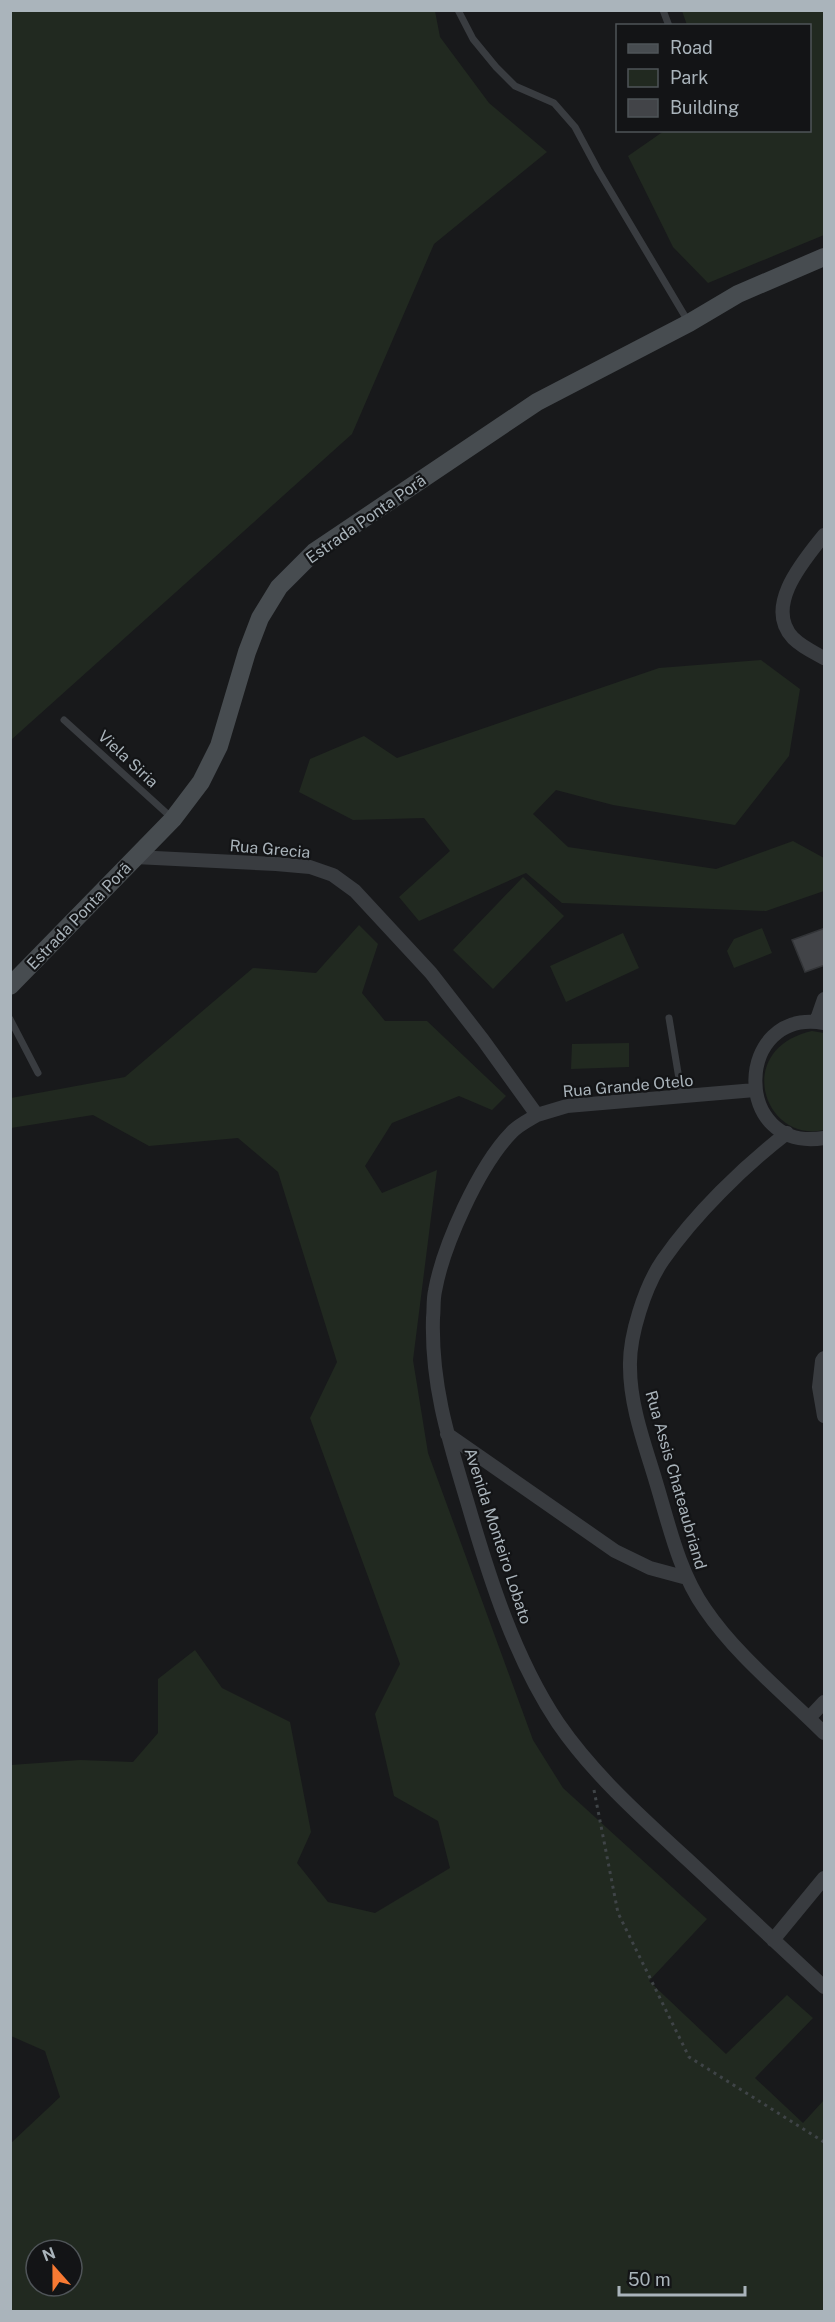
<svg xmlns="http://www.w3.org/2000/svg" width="835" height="2322" font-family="'Public Sans',sans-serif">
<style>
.green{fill:#212920;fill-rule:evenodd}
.building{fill:#424448;stroke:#323437;stroke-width:1.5}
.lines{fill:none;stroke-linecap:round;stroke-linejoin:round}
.path{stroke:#3f4447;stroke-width:3;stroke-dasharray:3 4.5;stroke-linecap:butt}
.service{stroke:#393c40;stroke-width:7}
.minor{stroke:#393c40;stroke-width:14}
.secondary{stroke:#474c50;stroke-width:18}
.labels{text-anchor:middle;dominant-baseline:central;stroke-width:4.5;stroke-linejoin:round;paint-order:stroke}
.street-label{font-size:16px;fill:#aab4bb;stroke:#131416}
</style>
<rect width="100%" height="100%" fill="#18191b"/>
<path class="green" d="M11,10L435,11L440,37L489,103L547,152L434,244L352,434L11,740Z
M682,11H824V235L708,283L673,247L628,156L664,131L810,130V26L687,25Z
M761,660L800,689L789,756L735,825L613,805L556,790L533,814L568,847L716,869L793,841L824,858V891L766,911L562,903L526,873L419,921L399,897L450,851L424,818L353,820L299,792L310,759L364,736L397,758L659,668Z
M523,877L564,916L493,989L453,950Z
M359,925L378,944L362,993L385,1021H427L506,1096L492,1110L459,1096L392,1123L365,1166L382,1193L437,1170L413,1360L428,1453L533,1740L563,1788L707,1919L649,1981L726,2054L787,1995L813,2018L755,2078L803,2123L824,2100V2311H11V2143L60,2097L45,2051L11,2036V1765L80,1760L133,1762L158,1733V1679L195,1650L222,1688L290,1722L311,1832L297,1863L328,1902L375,1913L450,1868L438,1821L394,1796L375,1714L400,1664L310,1418L337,1362L278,1172L238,1138L149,1146L93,1115L11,1128V1098L125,1077L253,968L316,973ZM36,2250H72V2286H36Z
M762,928L772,953L734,968L727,951L734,939Z
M623,933L639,968L566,1002L550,966Z
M812,1031L824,1033V1130C764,1144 732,1049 812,1031Z
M629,1043V1067L571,1069L572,1044Z"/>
<path class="building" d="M825,928V965L805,972L792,940Z"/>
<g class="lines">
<path class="path" d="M594,1790L618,1913L689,2057L824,2142"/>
<path class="service" d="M458,10L473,39L496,67L515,86L554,103L575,127L598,170L689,323
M663,10L669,26
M64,720L173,819
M669,1018L682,1097
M10,1019L38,1073"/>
<path class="minor" d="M824,535C805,559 763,606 793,638C802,647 813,652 824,658
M135,857L276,864L310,867L333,875L355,891L431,973L483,1040L537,1115L567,1106L755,1090
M816,1022L824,999
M824,1023C734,1007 731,1153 824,1138
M537,1115C529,1120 518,1125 511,1133C479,1166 443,1246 435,1291C433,1300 434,1309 433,1318C431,1384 448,1438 467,1501C489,1577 514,1657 558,1723C593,1774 641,1817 687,1859C733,1902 779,1945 824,1987
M787,1133C743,1167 695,1214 663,1260C645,1286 629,1336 630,1367C630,1406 645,1445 656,1482C669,1525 679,1572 705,1609C737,1656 784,1693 824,1733
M824,1358L822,1361L819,1387L824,1416
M447,1434L615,1551L650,1568L687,1578
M809,1718L824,1702
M773,1940L824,1878"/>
<path class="secondary" d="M10,986L173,819L201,782L219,746L247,652L260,618L279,587L314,552L537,402L689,323L738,294L824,257"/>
</g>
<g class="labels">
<g class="street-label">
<text transform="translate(366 519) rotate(-35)">Estrada Ponta Porã</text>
<text transform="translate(128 759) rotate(43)">Viela Siria</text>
<text transform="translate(270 849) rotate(5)">Rua Grecia</text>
<text transform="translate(79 916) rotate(-46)">Estrada Ponta Porã</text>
<text transform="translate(628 1086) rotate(-5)">Rua Grande Otelo</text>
<text transform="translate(676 1480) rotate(74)">Rua Assis Chateaubriand</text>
<text transform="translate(498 1536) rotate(72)">Avenida Monteiro Lobato</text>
</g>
</g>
<rect width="835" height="2322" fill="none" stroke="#aab4bb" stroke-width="24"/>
<rect x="616" y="24" width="195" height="108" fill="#131416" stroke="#4f5458" stroke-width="1.5"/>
<rect x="628" y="44" width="30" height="9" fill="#474c50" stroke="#4f5458" stroke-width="1.5"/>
<text x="670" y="54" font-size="18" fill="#aab4bb">Road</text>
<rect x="628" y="69" width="30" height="18" fill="#212920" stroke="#4f5458" stroke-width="1.5"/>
<text x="670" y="84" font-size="18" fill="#aab4bb">Park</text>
<rect x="628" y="99" width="30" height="18" fill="#424448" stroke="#4f5458" stroke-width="1.5"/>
<text x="670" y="114" font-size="18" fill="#aab4bb">Building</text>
<g transform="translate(54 2268) rotate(339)"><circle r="28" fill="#131416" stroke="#4f5458" stroke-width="1.5"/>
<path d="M0-4.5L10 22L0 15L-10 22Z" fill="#f87a33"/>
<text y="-9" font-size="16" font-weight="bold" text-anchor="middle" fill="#aab4bb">N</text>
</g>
<path d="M619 2286v9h126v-9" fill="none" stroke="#aab4bb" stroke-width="3"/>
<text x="628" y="2286" font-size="18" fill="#aab4bb" stroke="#131416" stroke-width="4.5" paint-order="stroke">50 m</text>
</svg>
